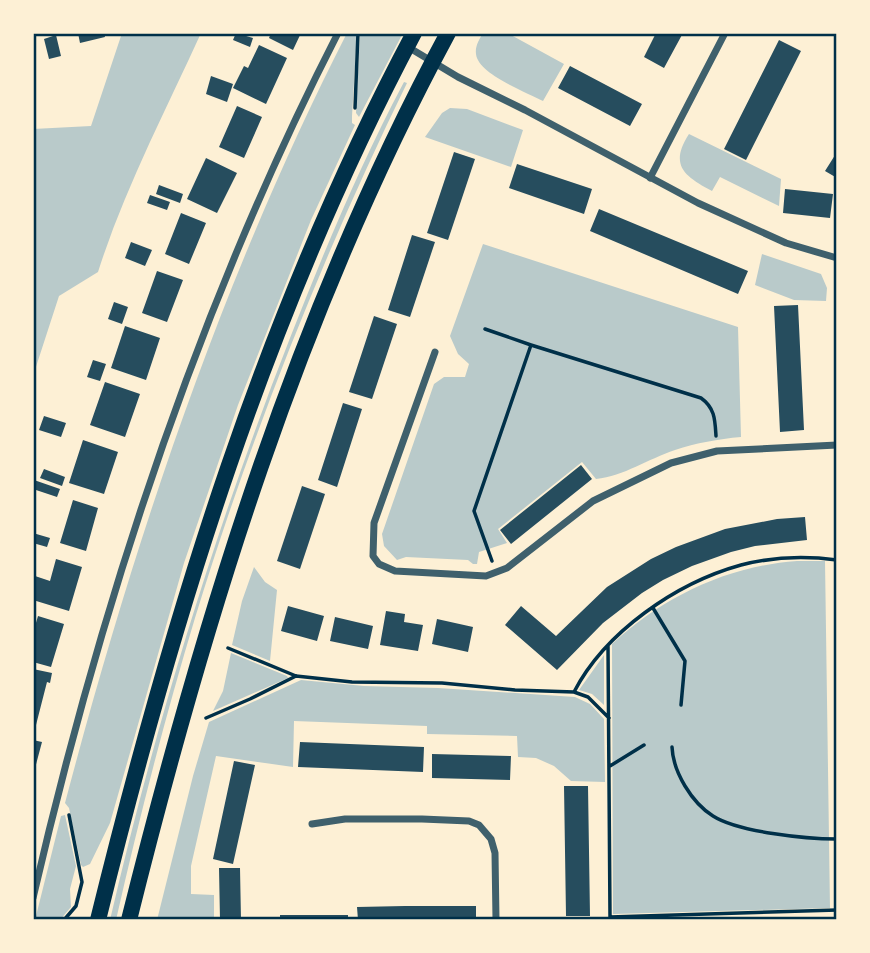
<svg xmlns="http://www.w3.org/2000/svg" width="870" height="953" font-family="'Sofia Sans Condensed',sans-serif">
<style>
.green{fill:#b9caca}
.building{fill:#264d5e}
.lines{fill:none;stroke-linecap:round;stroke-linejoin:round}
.path{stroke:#003049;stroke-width:3.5}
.minor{stroke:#3f606c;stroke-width:7}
.primary{stroke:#003049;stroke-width:16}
.neatline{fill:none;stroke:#003049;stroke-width:2.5}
</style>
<rect width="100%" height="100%" fill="#fdf0d5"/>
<path class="green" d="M122,33H201C165,112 124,190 98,272L59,296L33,376V129L91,126Z
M347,33H357L352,116V123L355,125L311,220L238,405L184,563L110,823L90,864L83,867L81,865L69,808L65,803C135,538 222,278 347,33Z
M360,33H403L359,117L356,113Z
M483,33L511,35L564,64L543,101C526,92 478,74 476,54C475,46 479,40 483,33Z
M404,82L407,83C323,255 251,435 195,618C165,717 139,819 116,920H110C156,722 216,527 290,338C324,251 360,165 404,82Z
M450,108L467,109L523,130L511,167L425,137L442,113Z
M689,134L781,179L779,206L720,177L712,191C684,176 669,165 689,134Z
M483,244L738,327L741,437C718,439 696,443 675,450C648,459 624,476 596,479L582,462L498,529L507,543L479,552L477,564H473L468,560L406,557L397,560L384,546L382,534L434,384L444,377H465L469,364L458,354L450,336Z
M762,254L821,274L827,288L826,301L794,300L755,285Z
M797,561H825L830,908L613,914L612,644C663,597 727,566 797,561Z
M254,567L265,582L277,590L270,661L232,645L242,601Z
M231,653L287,676L288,678L213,711L223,691Z
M604,655V705L592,694L579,690Z
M301,680L364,686L438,688L575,697L590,704L604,719L605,782L571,781L554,766L536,758L518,757L517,736L427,734V726L294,721L293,767L216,756L191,866V894L214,895V920H157L193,776L209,722Z
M65,815L76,866L70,889L71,907L60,920H35L61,816Z"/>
<path class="building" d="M78,33H104L105,37L80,43Z
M236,33L253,38L250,47L233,40Z
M271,33H301L293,50L269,38Z
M656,33H683L664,68L644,57Z
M56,35L61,56L49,59L44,39Z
M779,40L801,51L746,160L724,149Z
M259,45L287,58L266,104L233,88L244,66L248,68Z
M570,66L642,104L630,126L558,88Z
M211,76L233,84L227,102L206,94Z
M237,106L262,117L244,158L219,147Z
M454,152L475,159L448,240L427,233Z
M837,152V178L825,171Z
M206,158L237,173L217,213L187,199Z
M517,164L592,189L584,214L509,188Z
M159,185L183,194L180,203L156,194Z
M785,189L833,194L830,218L783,213Z
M150,195L170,202L167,210L147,203Z
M599,209L748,271L738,294L590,231Z
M181,213L206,223L189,264L165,254Z
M412,235L435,242L410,317L388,310Z
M131,242L152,250L145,266L125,258Z
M157,271L183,280L167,322L142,313Z
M114,302L128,307L122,324L108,319Z
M798,305L804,430L780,432L774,306Z
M374,316L397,324L372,399L349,392Z
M125,326L160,338L146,380L111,368Z
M93,360L106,364L100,381L87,377Z
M105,382L140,394L125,437L90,425Z
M343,403L362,409L337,487L318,480Z
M44,416L66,423L61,437L39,430Z
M83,440L118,452L104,494L69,483Z
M581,465L592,479L511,544L500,530Z
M44,469L65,477L62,486L40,478Z
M34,480L60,489L57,497L33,489Z
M302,486L325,494L300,569L277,561Z
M73,500L98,508L86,551L60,543Z
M805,517L807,540L755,546L731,552L692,566L663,580L642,593L603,623L557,670L505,625L521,606L556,636L607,587L651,559L676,547L725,529L777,519Z
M33,533L50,538L47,547L33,543Z
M56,559L82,567L69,611L33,600L35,576L50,581Z
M288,606L324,616L317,641L281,631Z
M386,611L405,614L404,622L423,625L418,651L380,645Z
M38,616L64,624L51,667L33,662V633Z
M335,617L373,626L368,649L330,641Z
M437,619L473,627L468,652L432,644Z
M33,669L52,673L50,683L47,682L36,725H33Z
M33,740L42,742L34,772H33Z
M300,742L424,747L423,772L298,767Z
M432,754L511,756L510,780L432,778Z
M234,761L255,765L233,864L213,859Z
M564,786H588L590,916H566Z
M219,868H240L241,920H220Z
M405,906H476V920H358L357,907Z
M280,915H348V920H280Z"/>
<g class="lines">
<path class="path" d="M355,108L358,33
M485,329L531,345
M492,561L474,511L531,345L701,398C715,408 715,420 716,436
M653,608L685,661L681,705
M608,646L610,917
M228,648L296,676L352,682L442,683L515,690L574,692L588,697L609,718
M574,692C605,632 676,583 741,565C772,557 806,556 837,560
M206,718L250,699L296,676
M672,747C673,772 692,803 713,816C738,832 806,839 837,839
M610,766L644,745
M64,920L76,906L82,882L69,815
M610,920V917L837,910"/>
<path class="minor" d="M408,47L458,77L525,110L698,203L786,243L837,258
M650,178L725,33
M435,352L374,523L373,556L379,564L395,571L486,576L507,568L593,501L671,463L717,451L837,445
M312,824L345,819H422L469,821L479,825L491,839L495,853L496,920
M33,898C102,600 198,306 338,33"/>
<path class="primary" d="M98,920C173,615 266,311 414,33
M129,920C205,615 298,311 448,33"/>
</g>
<rect width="870" height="953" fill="none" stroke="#fdf0d5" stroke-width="70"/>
<rect x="35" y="35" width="800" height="883" class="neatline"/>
</svg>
